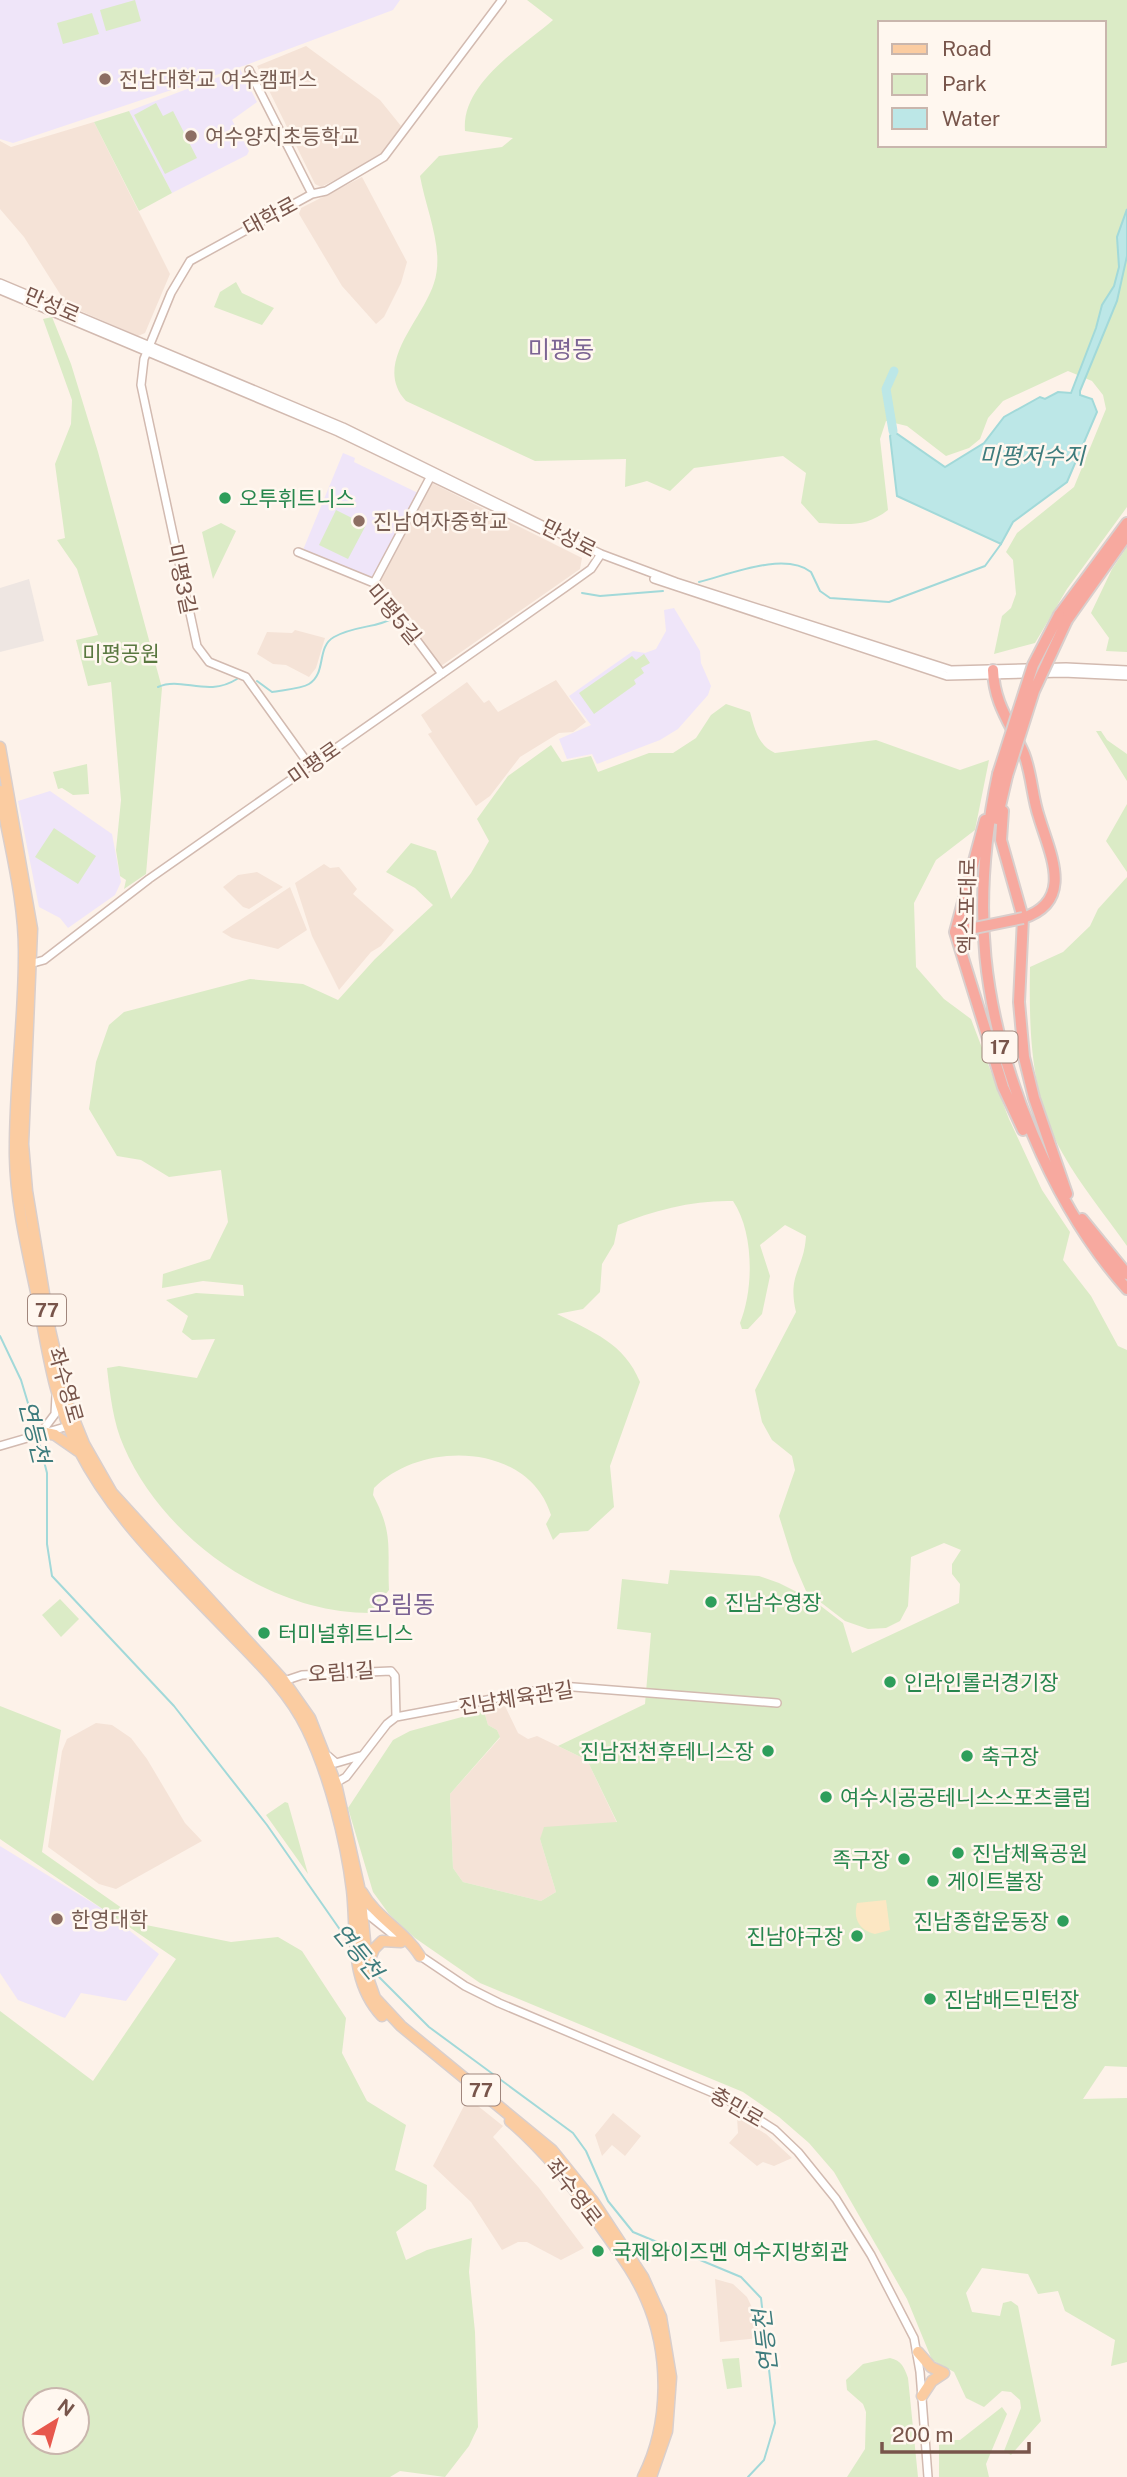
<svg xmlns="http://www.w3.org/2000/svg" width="1127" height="2477" font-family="'Public Sans','Noto Sans KR',sans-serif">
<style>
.residential{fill:#f5e3d7}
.industrial{fill:#eee6e2}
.education{fill:#efe5f9}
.green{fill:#dbebc6;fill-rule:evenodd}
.sand{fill:#fce7c3}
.water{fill:#bce7e7;stroke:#a2d9d9;stroke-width:2}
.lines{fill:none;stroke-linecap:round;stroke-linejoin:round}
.stream{stroke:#a2d9d9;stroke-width:2}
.river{stroke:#bce7e7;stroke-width:9}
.minor-casing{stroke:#d2bab0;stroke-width:10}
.major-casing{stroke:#d9cfcd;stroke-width:13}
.highway-casing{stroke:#d9cfcd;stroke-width:14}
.minor{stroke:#fff;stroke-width:7}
.major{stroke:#fbcca1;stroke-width:10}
.highway{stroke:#f7a99f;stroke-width:10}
.highway-bridge-casing{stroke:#d9cfcd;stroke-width:14;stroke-linecap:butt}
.highway-bridge{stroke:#f7a99f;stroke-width:10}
.education-dot{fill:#8d6e63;stroke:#fff7ef;stroke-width:2.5}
.leisure-dot{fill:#2e9e5b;stroke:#fff7ef;stroke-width:2.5}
.labels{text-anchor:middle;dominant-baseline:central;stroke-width:5;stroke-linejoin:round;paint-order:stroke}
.shield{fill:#fff7ef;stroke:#a0867c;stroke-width:2}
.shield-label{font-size:19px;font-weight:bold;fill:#78554b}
.education-label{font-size:21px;fill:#785e54;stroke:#fff7ef;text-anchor:start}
.street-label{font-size:21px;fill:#78554b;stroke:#fff7ef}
.leisure-label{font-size:21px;fill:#27864d;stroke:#fff7ef;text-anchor:start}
.park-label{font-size:21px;fill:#597840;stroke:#fff7ef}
.water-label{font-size:23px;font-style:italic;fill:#3e7c7d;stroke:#fff7ef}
.quarter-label{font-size:24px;fill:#7c6494;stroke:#fff7ef}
</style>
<rect width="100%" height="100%" fill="#fdf2e9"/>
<path class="residential" d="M306,46L380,100L401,126L378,158L321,187L315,184L257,66Z
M94,122L170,274L145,333L138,336L67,305L24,237L0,209V141L11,147Z
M362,177L407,262L401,283L384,317L376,324L342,286L299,214L301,208Z
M432,483L582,558L580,569L441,666L379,581Z
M295,630L325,638L316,668L309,677L286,665L273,664L257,654L267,632L292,633Z
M556,680L586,722L573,732L559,733L520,757L490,796L476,806L428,734L432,732L421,715L467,682L484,703L489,700L498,712Z
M324,864L330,868L339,867L357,889L353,894L394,930L381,946L371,952L339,990L312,936L295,883Z
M257,872L283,887L249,909L243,907L223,887L238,875Z
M290,887L307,930L278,949L232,938L222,932Z
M505,1706L518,1733L528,1739L537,1736L587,1760L617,1823L540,1839L556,1892L541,1901L463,1882L453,1868L450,1794L500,1738L497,1730L488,1725L484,1711Z
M96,1723L112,1725L131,1738L147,1759L185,1823L202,1841L116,1889L99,1884L48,1847L62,1751L67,1739Z
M468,2098L503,2126L493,2137L539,2188L584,2248L561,2260L527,2242H518L502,2250L471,2202L433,2166Z
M613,2113L641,2136L625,2156L612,2145L602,2156L595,2135Z
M737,2117L766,2134L792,2158L774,2166L763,2162L757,2166L729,2143L738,2133Z
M715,2279L733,2284L747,2297L756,2316L759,2338L720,2342Z"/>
<path class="industrial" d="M29,579L44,641L0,652V588Z"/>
<path class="education" d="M0,0H400L393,10L246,65L13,143L0,139Z
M240,69L257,102L232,120L249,151L247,155L172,193L129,111Z
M343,453L355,458L354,462L418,493L372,580L303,550Z
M674,608L700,651L701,663L711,686L708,695L678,729L660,740L597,764L592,754L567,759L559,739L591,725L569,696L633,651L645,653L656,649L666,631L664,610Z
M50,791L112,834L121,882L115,895L68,928L60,918L39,907L18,801Z
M0,1846L101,1908L159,1954L126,2001L81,1993L65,2018L18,2000L0,1973Z"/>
<path class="green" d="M135,0L141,21L106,31L100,10Z
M527,0H1127V507L1067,589L1035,643L994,654L1002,616L1011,608L1016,594L1013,560L1006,552L1017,533L1074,487L1106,409L1103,395L1092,381L1068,371L1003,401L988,418L980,439L969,448L946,456L907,426L886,421L880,439L888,510C865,528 847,524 819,523L801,503L806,473L783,456L694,468L670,491L647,481L625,487L626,459L535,461L406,401C372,364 422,321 434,283C445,250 426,210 420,176L439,156L502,147L513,138L465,131C461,83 521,48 553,20ZM880,23H1104V145H880Z
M92,13L99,34L63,44L57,23Z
M156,103L163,116L173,111L197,158L165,174L134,115Z
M129,111L172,193L139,211L94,122Z
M236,282L242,293L274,308L262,325L214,307L220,292Z
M52,317L71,364L98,452L162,688L146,874L124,889L126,880L120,876L116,850L121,800L111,682L88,686L76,640L98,635L77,569L57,540L65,538L55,464L71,424L72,400L43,319Z
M336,510L366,525L348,559L319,545Z
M221,523L236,531L213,579L202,532Z
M1127,547V652L1106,651L1109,638L1091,613L1112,569Z
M644,654L650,663L641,668L644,673L634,680L636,684L594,714L579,693L632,656L636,660Z
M726,704L750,712C755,730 758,745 775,753L876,740L960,770L989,760L975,830L936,860L914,903L916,967L944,999L971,1019L1009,1119L1042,1190L1070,1232L1063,1260L1091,1296L1118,1346L1127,1350V2067L1105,2066L1083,2099L1127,2098V2362L1111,2366L1115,2340L1065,2311L1058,2291L1038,2294L1028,2274L982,2268L966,2293L972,2312L1000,2316L1003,2303L1011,2301L1018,2306L1041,2421L1011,2455L1004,2451L1021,2408L1020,2400L1011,2392L1002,2391L984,2407L966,2398L954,2372L932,2360L907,2299L834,2172L809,2143L779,2117L743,2092L480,1983L415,1938L389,1914L373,1892L348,1808L393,1740L410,1731L484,1711L488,1725L497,1730L500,1737L450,1794L453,1868L463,1882L541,1901L556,1892L540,1839L544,1827L617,1822L587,1760L558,1746L645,1704L651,1633L617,1629L622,1579L668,1584L670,1570L759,1576L779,1583L813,1600L843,1623L852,1653L959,1603L960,1584L952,1574V1564L961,1550L944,1543L911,1557L908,1606L900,1621L886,1628L868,1629L845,1621L806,1591L793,1561L779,1516L795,1470L792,1456L772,1440L762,1422L755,1390L796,1312C787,1274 804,1270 806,1236L785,1225L760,1245L770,1276L762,1314L748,1329H742L740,1323C754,1289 754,1232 733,1201C694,1200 654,1210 618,1225L614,1244L602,1264L600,1292L583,1309L557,1314C593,1332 624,1343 640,1382L610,1466L614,1507L588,1531L560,1533L553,1540L546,1524L551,1515C529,1442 421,1440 374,1488L373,1495C394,1534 387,1549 389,1590L370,1613C269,1613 164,1539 124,1447C113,1423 110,1394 107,1368L119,1366L197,1378L215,1339L192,1340L182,1332L188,1316L166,1300L196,1293L244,1296L243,1285L203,1281L162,1288L163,1274L210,1259L228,1222L221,1170L169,1177L141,1160L117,1156L89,1109L96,1062L109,1025L124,1012L250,979L303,984L338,1000L375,959L433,905L415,888L386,872L411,843L436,851L451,899L471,873L489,841L477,819L508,776L551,745L562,762L591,756L598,772L649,753H673L696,738L711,715Z
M1096,731H1101L1107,740L1127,754V781Z
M87,764L89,794L73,795L62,788L58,789L53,772Z
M1127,804V872L1106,841Z
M54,828L96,856L78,884L35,857Z
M1127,877V1246C1106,1216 1081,1186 1063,1154C1030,1097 1029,1030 1030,967L1063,952L1090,926L1098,909Z
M60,1599L79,1619L61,1637L42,1615Z
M0,1706L61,1730L42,1852L146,1925L231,1942L278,1937L302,1951L346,2018L342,2053L367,2101L406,2125L395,2170L427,2185L426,2209L396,2232L406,2260L427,2250L472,2238L469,2272L475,2332L478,2427L469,2446L445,2477L400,2471L390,2477H0V2011L93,2081L176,1959L0,1839ZM35,2400H77V2442H35Z
M285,1802L288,1803L308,1874L266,1815Z
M739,2358L742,2387L727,2389L722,2359Z
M890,2358C902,2361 904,2367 908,2378L918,2477H847L865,2449L866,2412L863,2404L847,2390L846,2380L863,2364Z
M1002,2407L1007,2414L986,2464L989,2477H939V2445L944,2440H960Z"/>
<path class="sand" d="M886,1900L890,1930L875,1934C859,1930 853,1919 857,1903Z"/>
<path class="water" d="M1127,209V256L1117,301L1080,391V395L1092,399L1097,412L1067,482L1013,522L1001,544L897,496L890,436L893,431L945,467L984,443L1004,417L1040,397L1045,399L1058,392L1071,393L1096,328L1102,305L1114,286L1119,267L1117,237Z"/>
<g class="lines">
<path class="stream" d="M699,582C728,575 784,551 811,572L820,591L830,598L889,602L985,566L1001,544
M582,593L600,596L663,591
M257,681L272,692C282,690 301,689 309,684C327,673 316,647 334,637C355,625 379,628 395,617
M158,687C182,676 207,698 237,679
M0,1336L21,1380L37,1433
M38,1438L47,1473V1544L52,1576L174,1706L267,1825L350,1944
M372,1970L429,2027L573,2133L586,2151L608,2201L633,2232L741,2277L761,2298L775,2423L764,2460L748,2477"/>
<path class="river" d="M893,431L886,389L894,371"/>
<defs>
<path id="minor" d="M249,70L312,194
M0,283L343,427L601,554L676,582L951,670L1066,667L1127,670
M0,290L338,432L544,531
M298,552L374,583L442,674
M654,579L947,676L1063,673L1127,676
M374,583L433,472
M310,766L246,677L209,662L197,646L141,385L144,359L171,293L190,261L312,194L326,191L384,157L502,0
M26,965L44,960L149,879L566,587L591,569L601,554
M40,1434L55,1414L56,1396
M0,1446L72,1425
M284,1681L302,1675L391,1671L395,1676L396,1717
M328,1756L336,1763L360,1756
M332,1785L346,1777L387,1724L396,1717L561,1686L777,1703
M361,1909L401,1941
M419,1955L465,1986L499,2003L725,2098L775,2130L798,2152L836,2199L871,2255L914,2338L920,2372L928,2477"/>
<path id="major" d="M0,747L32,929L23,1144L27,1191L50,1330L67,1402L84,1444L112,1493L284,1681L310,1718L336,1784L360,1891L369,1981L375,1998L401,2026L552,2150L593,2201L643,2277L661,2317L671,2377L667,2431L651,2477
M0,791C9,845 25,901 24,956C24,1023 14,1090 15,1157C16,1213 32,1267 42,1322C50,1366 58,1409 79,1450C115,1520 173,1574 227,1630C256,1660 289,1691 307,1729C329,1774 346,1840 352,1890C357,1934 349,1981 382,2016
M46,1433L55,1435L78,1451
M362,1892C376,1918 405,1931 420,1956
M369,1961L374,1949L382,1941L401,1942
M510,2121C546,2152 574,2187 601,2227C617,2250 635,2273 646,2299C670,2353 670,2424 643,2477
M918,2352L931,2367L944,2373
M922,2396L932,2381L944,2373"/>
<path id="highway" d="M1059,615L1127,523
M1067,620L1127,535
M993,670C994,704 1011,724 1024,754C1032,775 1032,797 1039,817C1050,854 1075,901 1023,918
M998,774C970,905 981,1012 1033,1135C1057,1192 1086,1243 1127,1289
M1003,811L1001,840L1023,918L1019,1002L1024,1057L1034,1098L1067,1194
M997,819L1007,776
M985,820L955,932L1003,1087L1023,1130
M1082,1219L1127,1274"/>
</defs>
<use href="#minor" class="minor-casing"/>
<use href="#major" class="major-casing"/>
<use href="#highway" class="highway-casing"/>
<use href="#minor" class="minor"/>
<use href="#major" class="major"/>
<use href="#highway" class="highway"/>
<defs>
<path id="highway-bridge" d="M998,774L1033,665L1059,615
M1007,776L1034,691L1067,620
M955,932L1023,918"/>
</defs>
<use href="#highway-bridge" class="highway-bridge-casing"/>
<use href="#highway-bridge" class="highway-bridge"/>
</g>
<g class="education-dot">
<circle cx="105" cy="79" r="7"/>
<circle cx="191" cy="136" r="7"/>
<circle cx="359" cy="521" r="7"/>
<circle cx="57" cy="1919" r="7"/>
</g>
<g class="leisure-dot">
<circle cx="225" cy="498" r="7"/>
<circle cx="711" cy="1602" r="7"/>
<circle cx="264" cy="1633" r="7"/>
<circle cx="890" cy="1682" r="7"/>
<circle cx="768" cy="1751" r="7"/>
<circle cx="967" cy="1756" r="7"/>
<circle cx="826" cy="1797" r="7"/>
<circle cx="958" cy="1853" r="7"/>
<circle cx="904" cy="1859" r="7"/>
<circle cx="933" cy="1881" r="7"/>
<circle cx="1063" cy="1921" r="7"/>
<circle cx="857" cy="1936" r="7"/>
<circle cx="930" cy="1999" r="7"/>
<circle cx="598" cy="2251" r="7"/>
</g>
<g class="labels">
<g class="shield">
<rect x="982.5" y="1031.5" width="35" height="31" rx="5"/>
<rect x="28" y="1294.5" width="38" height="31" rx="5"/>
<rect x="462" y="2074.5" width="38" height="31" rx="5"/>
</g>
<g class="shield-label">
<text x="1000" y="1047">17</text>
<text x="47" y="1310">77</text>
<text x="481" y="2090">77</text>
</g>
<g class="education-label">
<text x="119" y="79">전남대학교 여수캠퍼스</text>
<text x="205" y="136">여수양지초등학교</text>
<text x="373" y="521">진남여자중학교</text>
<text x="71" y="1919">한영대학</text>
</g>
<g class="street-label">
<text transform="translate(270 216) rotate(-28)">대학로</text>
<text transform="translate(52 305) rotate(23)">만성로</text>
<text transform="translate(569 538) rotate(27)">만성로</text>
<text transform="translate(182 579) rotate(78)">미평3길</text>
<text transform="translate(394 614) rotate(50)">미평5길</text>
<text transform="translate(314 763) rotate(-35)">미평로</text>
<text transform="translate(967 906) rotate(-89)">엑스포대로</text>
<text transform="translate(66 1385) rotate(74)">좌수영로</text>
<text transform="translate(341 1672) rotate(-4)">오림1길</text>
<text transform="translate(516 1698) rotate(-9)">진남체육관길</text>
<text transform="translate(737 2107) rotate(30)">충민로</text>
<text transform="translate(574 2192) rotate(53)">좌수영로</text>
</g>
<g class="leisure-label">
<text x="239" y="498">오투휘트니스</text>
<text x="725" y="1602">진남수영장</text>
<text x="278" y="1633">터미널휘트니스</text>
<text x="904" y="1682">인라인롤러경기장</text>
<text x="754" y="1751" text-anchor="end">진남전천후테니스장</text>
<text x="981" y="1756">축구장</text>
<text x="840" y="1797">여수시공공테니스스포츠클럽</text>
<text x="972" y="1853">진남체육공원</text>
<text x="890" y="1859" text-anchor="end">족구장</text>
<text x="947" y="1881">게이트볼장</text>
<text x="1049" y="1921" text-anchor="end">진남종합운동장</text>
<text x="843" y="1936" text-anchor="end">진남야구장</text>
<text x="944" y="1999">진남배드민턴장</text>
<text x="612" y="2251">국제와이즈멘 여수지방회관</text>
</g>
<g class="park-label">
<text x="121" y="653">미평공원</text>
</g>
<g class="water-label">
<text x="1032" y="455">미평저수지</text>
<text transform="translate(35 1432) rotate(76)">연등천</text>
<text transform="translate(358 1951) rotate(51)">연등천</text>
<text transform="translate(765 2341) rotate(-97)">연등천</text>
</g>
<g class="quarter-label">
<text x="561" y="349">미평동</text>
<text x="402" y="1604">오림동</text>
</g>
</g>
<rect x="878" y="21" width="228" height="126" fill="#fff7ef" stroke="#c9b6ad" stroke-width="2"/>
<rect x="892" y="44" width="35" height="10" fill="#fbcca1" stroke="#c9b6ad" stroke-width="2"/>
<text x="942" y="56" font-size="21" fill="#78554b">Road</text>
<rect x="892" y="74" width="35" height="21" fill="#dbebc6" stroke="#c9b6ad" stroke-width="2"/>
<text x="942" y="91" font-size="21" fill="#78554b">Park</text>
<rect x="892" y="108" width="35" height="21" fill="#bce7e7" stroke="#c9b6ad" stroke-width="2"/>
<text x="942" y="126" font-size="21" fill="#78554b">Water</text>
<g transform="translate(56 2421) rotate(37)"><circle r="33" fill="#fff7ef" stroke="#c9b6ad" stroke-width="2"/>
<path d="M0-5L12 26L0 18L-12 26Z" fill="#e7584d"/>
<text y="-10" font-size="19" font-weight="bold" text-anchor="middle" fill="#78554b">N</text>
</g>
<path d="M882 2442v10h147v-10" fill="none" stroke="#78554b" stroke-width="3.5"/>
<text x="892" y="2442" font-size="21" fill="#78554b" stroke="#fff7ef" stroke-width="5" paint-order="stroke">200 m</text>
</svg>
